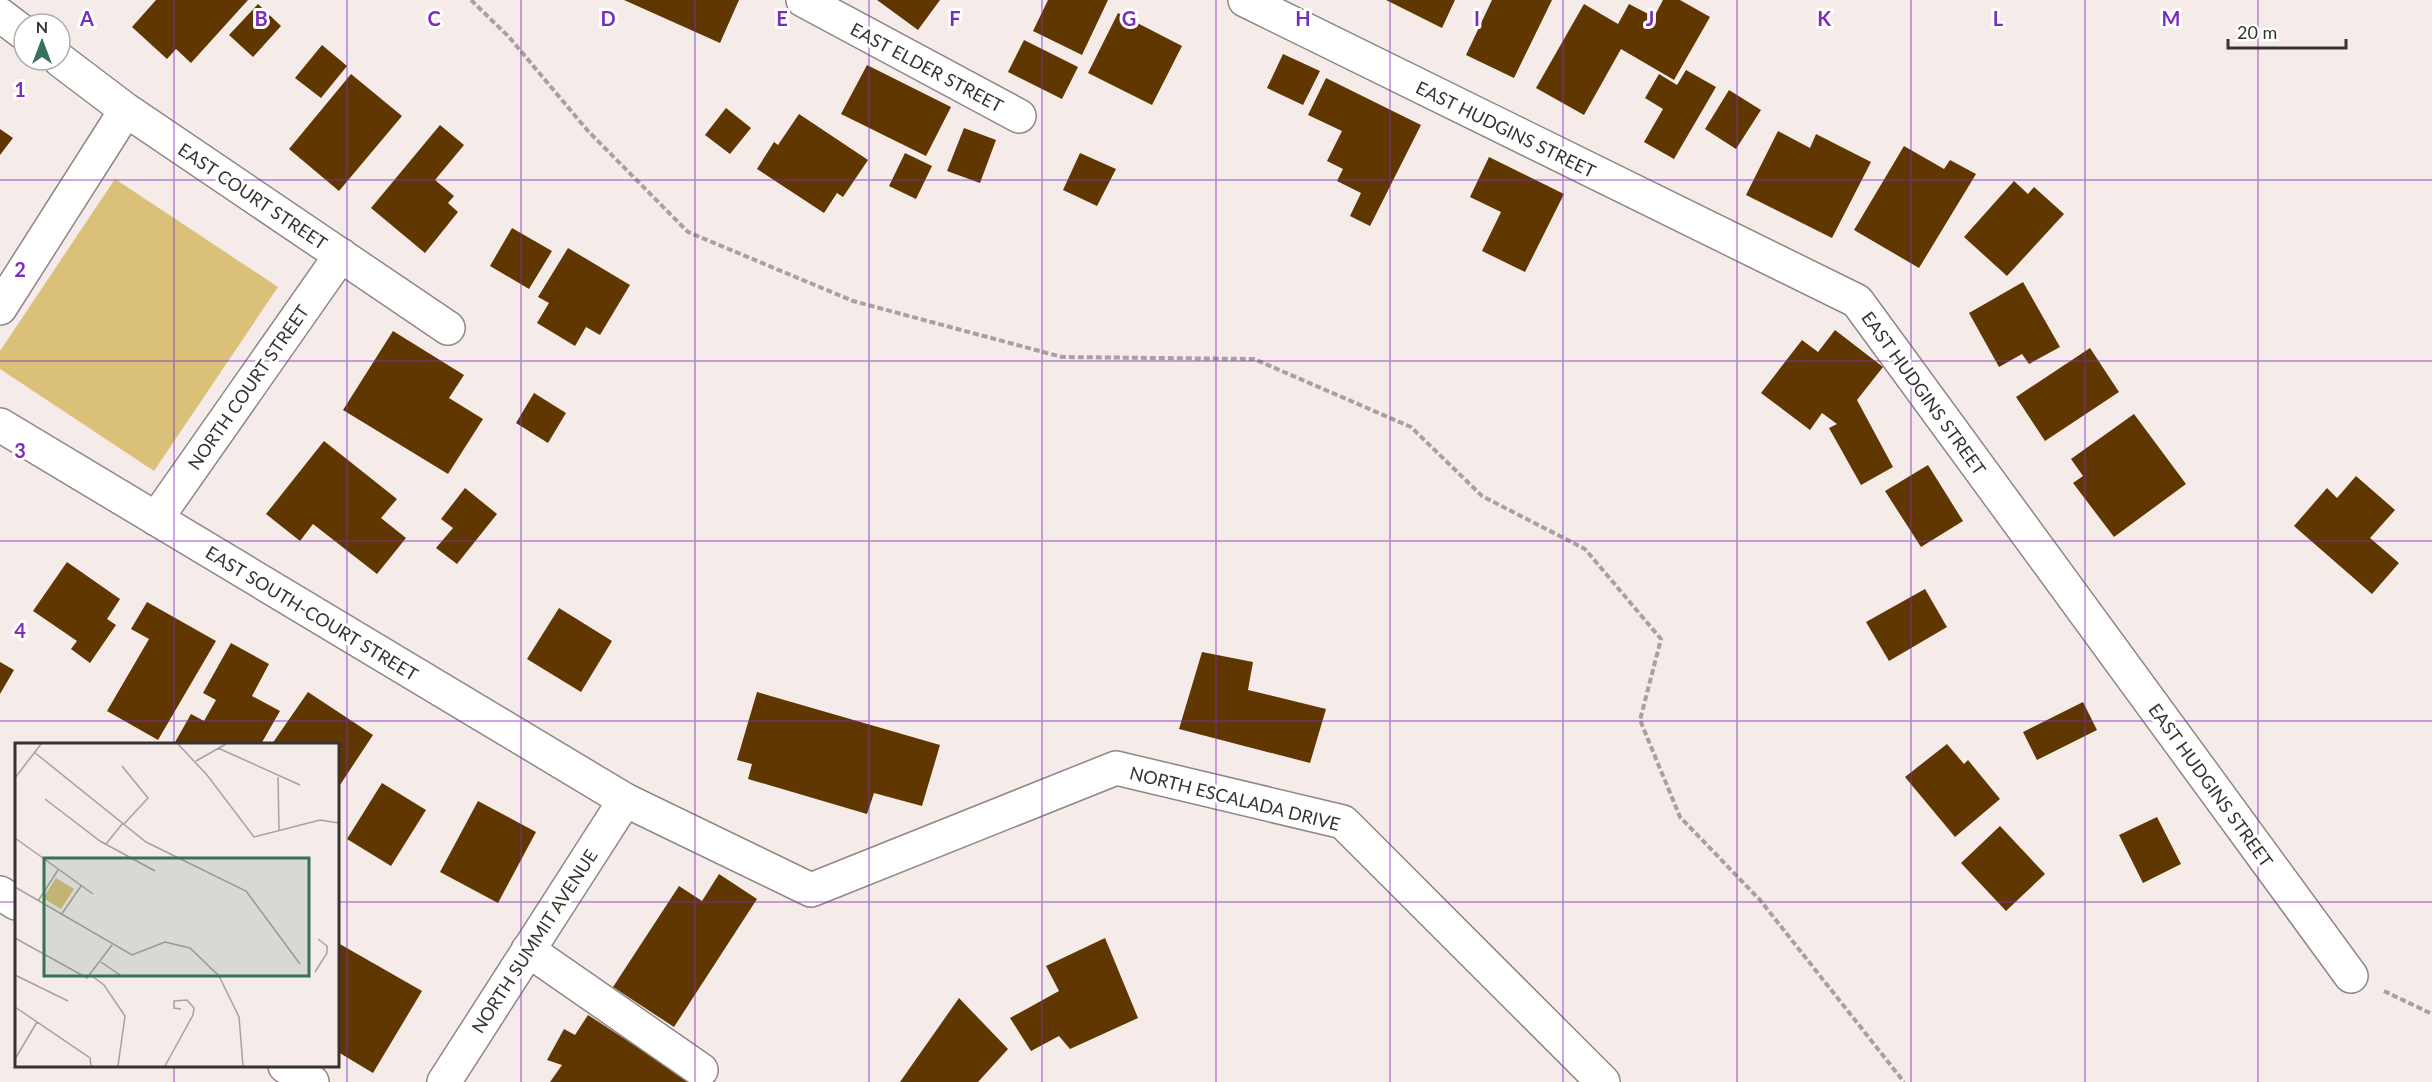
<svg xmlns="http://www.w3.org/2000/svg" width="2432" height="1082" font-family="Lato,sans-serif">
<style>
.green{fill:#dac079}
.building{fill:#603700}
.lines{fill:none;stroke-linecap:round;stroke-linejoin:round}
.street-casing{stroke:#908784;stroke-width:36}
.path{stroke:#a8a19e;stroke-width:4;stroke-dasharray:6 3;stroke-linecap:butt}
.street{stroke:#fff;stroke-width:33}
.grid{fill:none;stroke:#7b2cbf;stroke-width:1.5;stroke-opacity:0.55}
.labels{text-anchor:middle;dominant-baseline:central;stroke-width:6;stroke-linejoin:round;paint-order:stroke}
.street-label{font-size:18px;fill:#363331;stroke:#fff}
.inset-road{fill:none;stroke:#a9a19f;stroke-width:1.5}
.view{fill:#37715a;fill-opacity:0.15;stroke:#37715a;stroke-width:3}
.inset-edge{fill:none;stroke:#363331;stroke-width:3}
.grid-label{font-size:20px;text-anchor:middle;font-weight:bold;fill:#7b2cbf;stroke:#fff;stroke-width:6;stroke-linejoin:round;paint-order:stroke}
</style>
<rect width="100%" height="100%" fill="#f5ebe8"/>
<path class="green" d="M115,179L278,287L154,471L0,369V351Z"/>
<path class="building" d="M156,0H248L191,63L176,49L167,59L132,27Z
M624,0H739L720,43Z
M877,0H940L918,30Z
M1048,0H1108L1082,55L1033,31Z
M1386,0H1455L1442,28Z
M1492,0H1552L1514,78L1466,55Z
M1663,0H1680L1710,17L1674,80L1621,49L1584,115L1536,88L1584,4L1618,24L1629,4L1654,17Z
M258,4L281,26L253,57L229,35Z
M1118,13L1182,46L1152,105L1088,73Z
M1024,40L1078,67L1062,99L1008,72Z
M322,45L347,66L321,98L295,78Z
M1283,54L1320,71L1303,105L1267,88Z
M867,65L951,107L926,156L841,114Z
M1686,70L1716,87L1674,159L1644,142L1663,109L1645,98L1659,74L1677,85Z
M351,74L402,116L339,191L289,149Z
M1326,78L1421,125L1370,226L1350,216L1361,193L1337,181L1343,169L1327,161L1342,131L1308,115Z
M1729,90L1761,110L1736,149L1705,129Z
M726,108L751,128L730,154L705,135Z
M799,114L868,160L843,197L837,193L824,213L757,169L774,142L778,145Z
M440,125L464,145L435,180L454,196L448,203L458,212L425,253L371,208Z
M964,128L996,140L980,183L947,171Z
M0,129L13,138L0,155Z
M1778,131L1810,148L1816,134L1871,162L1832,238L1746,195Z
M1904,146L1944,169L1950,160L1976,174L1919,268L1854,230Z
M905,153L932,166L916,199L889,186Z
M1080,153L1116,169L1097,206L1063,190Z
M1489,157L1564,194L1525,272L1482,251L1501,212L1470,197Z
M2014,181L2028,194L2034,187L2064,214L2007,276L1964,237Z
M512,228L552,251L529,289L490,266Z
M568,248L630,285L600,335L586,327L575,346L537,323L549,303L538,297Z
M2023,282L2060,347L2029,364L2022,354L1999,367L1969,313Z
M1835,330L1883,367L1857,400L1893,467L1861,485L1829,428L1837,424L1822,413L1810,430L1761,393L1802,340L1818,352Z
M393,331L464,375L449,398L483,419L448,474L343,410Z
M2090,348L2119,392L2045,441L2016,397Z
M534,393L566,413L548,443L516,423Z
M2134,414L2186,484L2114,537L2073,483L2083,476L2071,459Z
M324,441L397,499L381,518L406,538L377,574L313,524L300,541L266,514Z
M1928,465L1963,521L1921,547L1885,491Z
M2356,476L2395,510L2370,538L2399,563L2372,594L2294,526L2327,488L2337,498Z
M465,488L497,514L457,564L436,548L453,528L441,519Z
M67,562L120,599L107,619L116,625L90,663L71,649L77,641L33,611Z
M1925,589L1947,627L1889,661L1866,622Z
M147,602L216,641L158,740L107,711L149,639L131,629Z
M559,608L612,641L581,692L527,659Z
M231,643L269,664L252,696L280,711L261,744H174L191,714L204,721L216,700L203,693Z
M1202,652L1253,662L1248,690L1326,709L1310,763L1179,729Z
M0,662L14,670L0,694Z
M308,692L373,735L338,788V744H272Z
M757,692L940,745L922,806L874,793L867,814L748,779L752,764L737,760Z
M2083,702L2097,730L2037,760L2023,732Z
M1947,744L1964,764L1968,760L2000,799L1955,837L1905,777Z
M382,783L426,810L391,866L347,839Z
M478,801L536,832L498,903L440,872Z
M2157,817L2181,864L2143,883L2119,835Z
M2000,826L2045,874L2006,911L1961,863Z
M719,874L757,899L674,1027L613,987L679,886L702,901Z
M1105,938L1138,1018L1070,1049L1059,1036L1031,1051L1010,1018L1059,991L1046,966Z
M338,943L422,991L373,1073L338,1052Z
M959,998L1008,1049L978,1082H900Z
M588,1015L691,1082H550L562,1065L547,1060L564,1029L575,1035Z"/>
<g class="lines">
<defs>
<path id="street" d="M803,0L1019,116
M1245,0L1857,301L2351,976
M0,15L24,33
M60,60L126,110L448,328
M0,308L126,110
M0,425L625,800L811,890L1116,768L1343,822L1603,1082
M156,519L341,255
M0,893L16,903
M528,950L701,1070
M285,1066L312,1082
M444,1082L625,800"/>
</defs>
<use href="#street" class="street-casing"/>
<path class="path" d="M471,0L509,37L588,131L688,232L853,301L1062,357L1254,359L1411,427L1482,496L1585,549L1661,639L1640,720L1680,817L1760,900L1904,1082
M2384,991L2432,1014"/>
<use href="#street" class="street"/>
</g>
<path class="grid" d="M174,0V744M347,0V1082M521,0V1082M695,0V1082M869,0V1082M1042,0V1082M1216,0V1082M1390,0V1082M1563,0V1082M1737,0V1082M1911,0V1082M2085,0V1082M2258,0V1082M0,180H2432M0,361H2432M0,541H2432M0,721H2432M0,902H16M338,902H2432M174,1066V1082"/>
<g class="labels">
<g class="street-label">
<text transform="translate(927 67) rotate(28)">EAST ELDER STREET</text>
<text transform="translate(1506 129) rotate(26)">EAST HUDGINS STREET</text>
<text transform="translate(253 196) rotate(34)">EAST COURT STREET</text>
<text transform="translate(248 387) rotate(-55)">NORTH COURT STREET</text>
<text transform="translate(1924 393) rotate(54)">EAST HUDGINS STREET</text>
<text transform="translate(312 613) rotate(31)">EAST SOUTH-COURT STREET</text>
<text transform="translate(2211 785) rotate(54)">EAST HUDGINS STREET</text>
<text transform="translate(1235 798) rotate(14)">NORTH ESCALADA DRIVE</text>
<text transform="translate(534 941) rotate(-57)">NORTH SUMMIT AVENUE</text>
</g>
</g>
<g transform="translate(15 743)">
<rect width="324" height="324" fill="#f5ebe8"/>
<path d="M41,135L59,146L46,166L28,155Z" fill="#dac079"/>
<path class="inset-road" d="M163,1L192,32L239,94L305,77L324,80M203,5L285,42M19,9L131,99L231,148L285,221M181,18L211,1M107,23L133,55L109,81M263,34L264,87M0,35L26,1M30,56L85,98L140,128M0,95L78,151M91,101L108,80M0,144L117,212L150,199L175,205L204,233L224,274L228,323M23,158L43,127M46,172L66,143M0,195L72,235L97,202M86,219L105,232M300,229L312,210V203L303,196M0,232L53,258M77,233L89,242L110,273L103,323M0,264L75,315L76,323M0,316L22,279M150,323L178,272L179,265L172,257L159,258V265L166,266"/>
<path class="view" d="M29,115H294V233H29Z"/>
<rect width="324" height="324" class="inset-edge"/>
</g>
<g class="grid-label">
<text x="87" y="26">A</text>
<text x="261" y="26">B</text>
<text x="434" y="26">C</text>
<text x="608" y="26">D</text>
<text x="782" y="26">E</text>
<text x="955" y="26">F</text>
<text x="1129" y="26">G</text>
<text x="1303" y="26">H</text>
<text x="1477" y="26">I</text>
<text x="1650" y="26">J</text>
<text x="1824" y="26">K</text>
<text x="1998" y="26">L</text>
<text x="2171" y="26">M</text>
<text x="20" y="97">1</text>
<text x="20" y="277">2</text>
<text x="20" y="458">3</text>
<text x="20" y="638">4</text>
</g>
<g transform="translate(42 42)"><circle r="28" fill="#ffffff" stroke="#afadad" stroke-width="1.5"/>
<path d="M0-4.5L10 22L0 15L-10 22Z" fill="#37715a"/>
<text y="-9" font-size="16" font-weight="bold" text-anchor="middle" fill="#363331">N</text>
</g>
<path d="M2228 39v9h118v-9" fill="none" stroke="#363331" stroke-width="3"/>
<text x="2237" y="39" font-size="18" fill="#363331" stroke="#ffffff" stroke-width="4.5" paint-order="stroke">20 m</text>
</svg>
